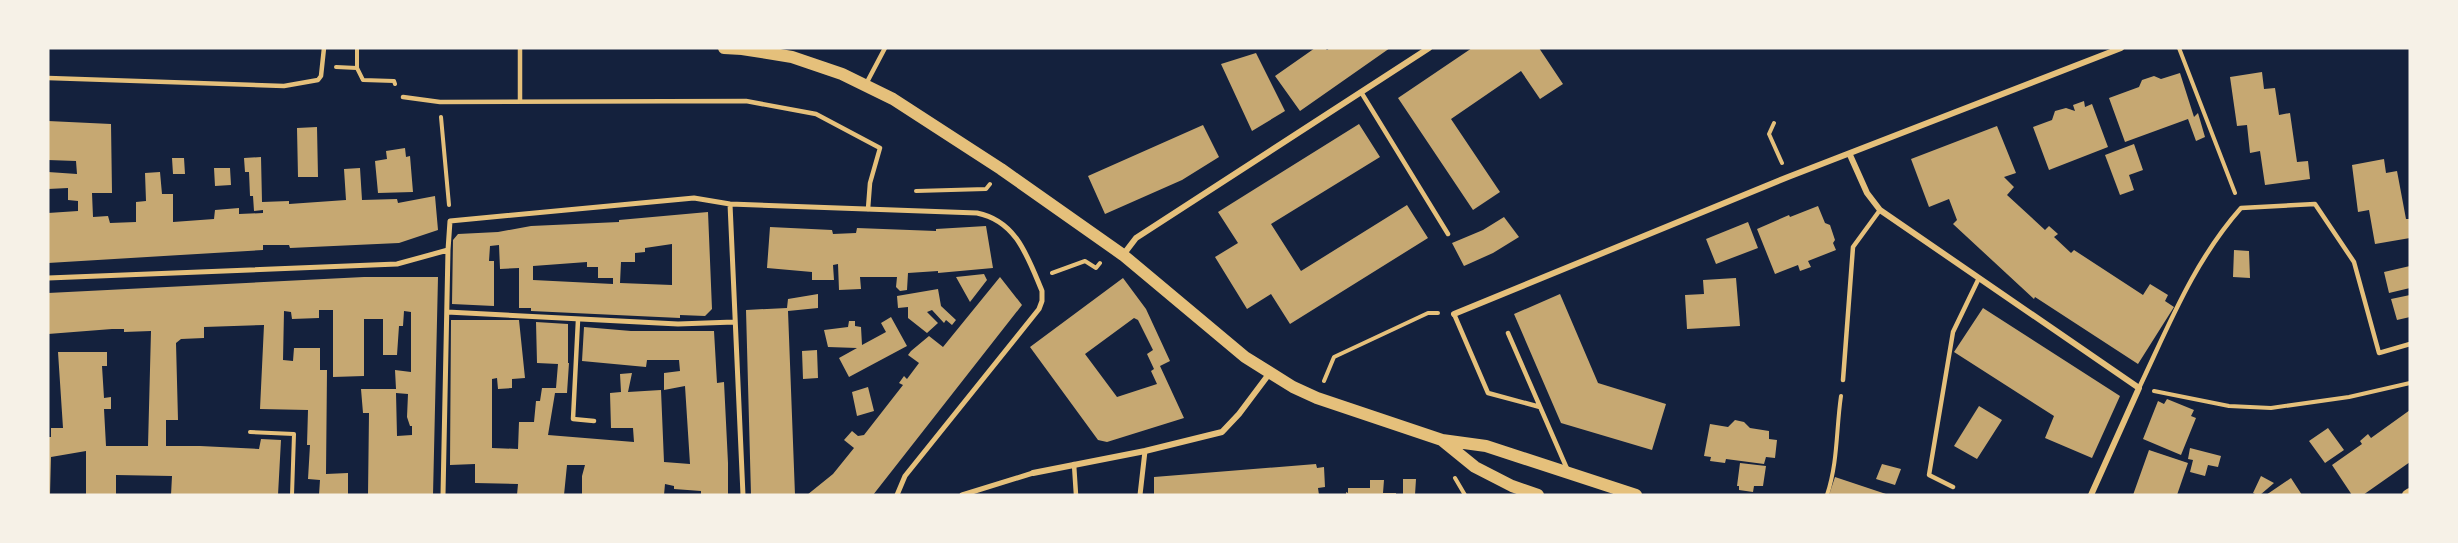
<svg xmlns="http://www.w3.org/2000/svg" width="2458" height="543" font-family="Helvetica,sans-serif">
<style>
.building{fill:#c6a872;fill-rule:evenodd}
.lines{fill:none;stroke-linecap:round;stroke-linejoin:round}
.path{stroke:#e5c07b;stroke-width:4}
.service{stroke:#e5c07b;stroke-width:4.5}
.pedestrian{stroke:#e5c07b;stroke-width:5}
.minor{stroke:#e5c07b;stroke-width:6}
.tertiary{stroke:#e5c07b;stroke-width:10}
.secondary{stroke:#e5c07b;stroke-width:12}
</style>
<rect width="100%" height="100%" fill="#14213d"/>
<path class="building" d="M1315,48H1325L1327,50L1330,48H1390L1300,111L1275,76Z
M1472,48H1539L1563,84L1540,99L1521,71L1451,119L1500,192L1473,210L1398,98Z
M1256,53L1285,111L1252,131L1221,64Z
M2262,72L2264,89L2275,88L2279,115L2290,113L2297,162L2308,161L2310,179L2265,185L2260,151L2250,153L2247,125L2237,126L2230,77Z
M2180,73L2194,117L2198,113L2205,137L2196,141L2188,119L2125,142L2109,98L2139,87L2142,80L2154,76L2161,79Z
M2084,101L2085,107L2092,104L2108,147L2049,170L2033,127L2052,120L2055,111L2066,108L2075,111L2073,105Z
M48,121L111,124L112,193H92L93,217L108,216L110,223L136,222V202L146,201L145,173L160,172L162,194H173V222L214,219L215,210L239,208V214L263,213V210L254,211L253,196H250L249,172H245L244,158L261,157L262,202L289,201V204L346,200L344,169L360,168L362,200L397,199L398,203L435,196L438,230L399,243L290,248L289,245H263V250L48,263V213L78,211V201L68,200V188L48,189V172L77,174L76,161L48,160Z
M1359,124L1380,157L1271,224L1301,271L1407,205L1428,238L1290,324L1271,294L1247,309L1215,257L1238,243L1218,212Z
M1203,125L1219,157L1182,180L1105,214L1088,176Z
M1997,126L2016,173L2004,177L2014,187L2007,195L2045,230L2049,226L2058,234L2054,237L2071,253L2074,250L2143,295L2150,284L2168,295L2165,301L2174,307L2138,364L2035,297L2034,299L1953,224L1957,220L1949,199L1929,207L1911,159Z
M317,127L318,177H298L297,128Z
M2134,144L2143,170L2129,175L2134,190L2120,195L2105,155Z
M405,148L406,157L410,156L413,192L378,193L375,161L387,159L386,151Z
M172,158H184L185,174H173Z
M2384,159L2386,173L2397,171L2406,219H2410V238L2375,244L2369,210L2358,212L2352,165Z
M214,168H230L231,185L215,186Z
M1818,206L1825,223L1830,225L1835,240L1833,243L1836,250L1808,261L1811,267L1800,271L1798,265L1775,274L1757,229L1789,215L1790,217Z
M708,212L712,309L705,316L680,315V318L531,311V308H519V268L500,269L499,245L490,246L489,261H494V306L452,304L453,240L458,234L498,232L531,226L619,222V220ZM672,244V285L620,283L621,262H635V253L645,252V248ZM587,262V267H598V278H613V284L533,280V266Z
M1504,217L1519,237L1493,253L1464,266L1452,243L1483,230Z
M1748,222L1758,248L1716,264L1706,239Z
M986,226L993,268L938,273V271L908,273L907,290L900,291L896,287L897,277H860L861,289L839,290L838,264L833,265L834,280H812V272L767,268L770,227L832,230L833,234L856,233L857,228L936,231V229Z
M2234,250L2249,251L2250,278L2233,277Z
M2410,266V288L2389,293L2384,272Z
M984,274L987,280L970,302L956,277Z
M364,277H438L433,495H368L369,413H363L361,389H396L395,370L411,372V312L404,311L403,326H399L397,355H383V319H364V376L333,377V310H319V318L292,319L291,312L284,311L283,360L293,361L294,348H320V370H327L326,474L348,473V495H319L320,480L308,479L310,445H307L308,410L260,409L264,325L204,327V338L181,339L176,343L178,420H166V446H200L259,449L261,439L281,440L278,495H171L172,476L116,475V495H86V451L51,457L50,495H48V437H51V428H63L58,352H107V366H102L104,398L111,397V409H104L106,446H148L151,331L124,332V329H112L48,334V293ZM396,393L408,394L407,417L410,426H412V435L397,436Z
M1000,277L1022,305L873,495H807L833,474L854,448L844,440L852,431L858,436L864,435L903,385L899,383L904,376L907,379L919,363L908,355L911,351L929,336L943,347Z
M1123,278L1146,309L1170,361L1160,366L1184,418L1107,442L1098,440L1030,347ZM1134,318L1138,320L1153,350L1147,354L1154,369L1151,371L1157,384L1117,397L1085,354Z
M1736,278L1740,326L1687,329L1685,295L1704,294L1703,280Z
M938,289L941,306L956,320L952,325L946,320L944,323L932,310L927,312L938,323L927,333L908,318V307L898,308L897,296Z
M818,294V308L788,311L795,495H751L746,310L787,308L788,299Z
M1560,294L1598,383L1666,404L1652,450L1561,423L1514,314Z
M2410,295V317L2397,320L2391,299Z
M1983,308L2120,396L2092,458L2045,438L2054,416L1954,352Z
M891,317L907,346L849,377L839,358L857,348L828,347L824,330L848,327L849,321H855V326L861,327L862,345L886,332L881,323Z
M451,320H519L525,378L512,379V388L498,389L497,378L492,379V448L518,449L519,422H534L536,401H540L542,388H556L558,364L537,363L536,322L568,324V363H569L567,393H555L548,435L634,442L633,428H611L610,393L621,392L620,374L632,373L628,392L661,390L664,462L690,464L685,386L664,390V373L680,371L679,360H647L646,367L582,361L584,327L631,331H714L717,383L724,382L728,463V495H701V491L674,489V486L665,484L664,495H582V476L585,465H567L564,495H517L518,484L475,483V464L450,465Z
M817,350L818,378L803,379L802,351Z
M868,387L874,411L857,416L852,392Z
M2167,399L2194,410L2191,416L2196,418L2181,455L2143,439L2158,401L2164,404Z
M1979,406L2002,420L1977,459L1954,446Z
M2410,410V462L2363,495H2352L2332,465L2362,444L2360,441L2368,434L2371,438Z
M1735,420L1744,422L1750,428L1769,431V439L1777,440L1775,458L1766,457L1764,464L1726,459L1725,463L1710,461L1711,457L1704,456L1710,424L1728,427Z
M2328,428L2344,450L2325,463L2309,441Z
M2190,448L2221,456L2218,467L2208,465L2205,476L2190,472L2193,460L2188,459Z
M2149,450L2188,463L2177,495H2133Z
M1740,463L1766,466L1763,486H1754L1753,492L1739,490V486H1737Z
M1316,464L1317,468L1324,467L1325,487L1318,488L1319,495H1154V477Z
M1882,464L1901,469L1895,485L1876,479Z
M2261,476L2274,483L2260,495H2257L2253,493Z
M1835,477L1889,495H1829Z
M2291,478L2302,495H2266Z
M1403,479H1416L1415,495H1403Z
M1370,480H1384L1383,493H1396V495H1346V492L1348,493V488H1370Z"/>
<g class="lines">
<path class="path" d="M357,48V68L363,80L394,81L395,84
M2179,48L2235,193
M336,67L357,68
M441,117L449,205
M1774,123L1769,134L1782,163
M916,191L986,189L990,184
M1052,273L1085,261L1096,268L1100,263
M1324,381L1334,357L1428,313H1438
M2154,391L2229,406L2271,408L2349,397L2410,383
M250,432L294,434L292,495
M1455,478L1465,495
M1827,495C1838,462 1836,430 1841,396"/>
<path class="service" d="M520,48V101
M48,78L284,86L318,80L321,76L324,48
M866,84L885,48
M1361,92L1448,234
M403,97L440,102L746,101L816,114L880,148L870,183L868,209
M1454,314L1488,393L1540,407
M578,320L573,419L594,421
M1508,333L1568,471
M1843,380L1853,247L1880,210
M2139,388C2169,325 2194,261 2241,208L2315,204L2354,262L2379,353L2410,344
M1074,464L1076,495
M1953,487L1929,475L1953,332L1979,278"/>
<path class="pedestrian" d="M730,204L743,495
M48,278L397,264L448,250L450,221L694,198L730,204L977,213C1017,221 1028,258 1042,291V301L1039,309L905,476L897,495
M447,312L678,324L734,322
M443,495L448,250
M962,495L1033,473
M1140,495L1145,451"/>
<path class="minor" d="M1850,155L1867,193L1880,210L2139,388L2091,495
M1123,255L1136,238L1429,48
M1454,314L1788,177L2121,48
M1033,473L1145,451L1222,432L1239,414L1269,374"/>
<path class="tertiary" d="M2407,495L2410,493"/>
<path class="secondary" d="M724,48L742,49L792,57L842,74L893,99L1001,169L1123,255L1245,357L1293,387L1317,398L1442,440L1486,446L1636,495
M1443,441L1475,467L1512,486L1538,495"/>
</g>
<rect width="2458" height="543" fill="none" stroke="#f6f1e7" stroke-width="99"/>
</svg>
